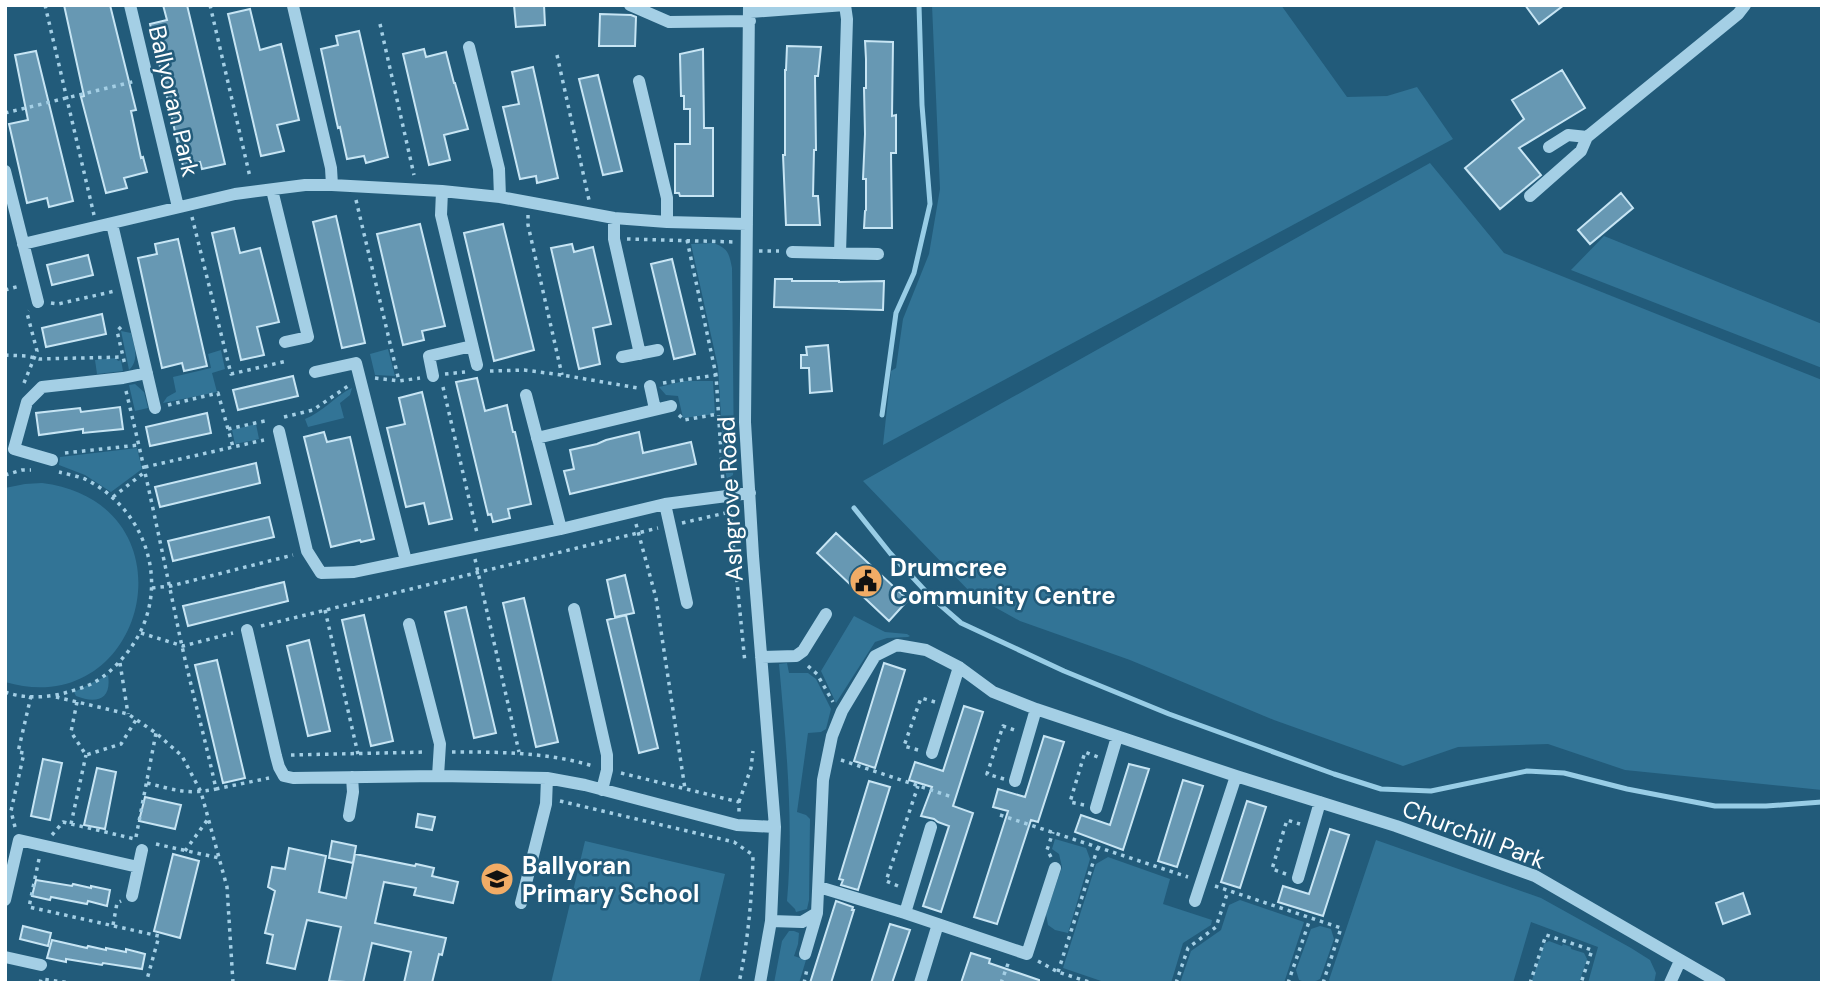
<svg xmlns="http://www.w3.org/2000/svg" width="1827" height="988" font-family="'DM Sans',sans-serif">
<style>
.green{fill:#327496}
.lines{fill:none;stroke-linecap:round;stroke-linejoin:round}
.stream{stroke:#98cde6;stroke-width:5}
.building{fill:#6798b3;stroke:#c7e5f4;stroke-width:2}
.path{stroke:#a4cfe5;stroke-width:3.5;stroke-dasharray:3.5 5;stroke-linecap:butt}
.minor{stroke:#a4cfe5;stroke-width:12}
.labels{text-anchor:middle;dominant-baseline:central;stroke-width:5;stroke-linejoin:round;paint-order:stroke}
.street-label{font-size:24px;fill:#fff;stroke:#225b7a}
.poi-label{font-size:24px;font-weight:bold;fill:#fff;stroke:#225b7a;text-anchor:start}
</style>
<rect width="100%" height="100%" fill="#225b7a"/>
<path class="green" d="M932,5H1281L1347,97L1387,96L1417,87L1453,139L883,445L891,371L896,368L903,319L929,254L940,189Z
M1430,163L1504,253L1822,380V790L1625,770L1548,744L1458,747L1403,766L1274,720L1130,660L1020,621L973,595L863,481Z
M1604,236L1822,324V368L1571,270Z
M713,243C728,248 729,253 732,268L734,462L733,475L727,479L724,466L718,367L691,244Z
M121,331L131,333C134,346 140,359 129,370Z
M388,349L395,376L375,375L370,354Z
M221,350L225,369L212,373L217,392L163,403L167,397L176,392L173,377L211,368L208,354Z
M116,358L118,361L121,360L123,371L97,374L95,360Z
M684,381H713L715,414L683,418L678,396L666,395L659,387Z
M135,384L144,392L148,408L135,411L129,385Z
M352,388L350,395L340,403L344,418L308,427L305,419C323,412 335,396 352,388Z
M256,424L259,439L235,444L232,430Z
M137,448L142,469L111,492L85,475L59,465L60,457Z
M42,483C199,503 148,724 5,682V488L25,484Z
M854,616L885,632L907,634L910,636L908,637L887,638L875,642L836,703L821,671Z
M787,663L789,673H808L816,679L831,709L826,729L821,732L808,733L797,812L806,815L810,819L809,900L807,909L796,912L795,909L787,901C794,822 786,743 779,664Z
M108,675C112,700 96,704 76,696L74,692Z
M1055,839L1086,848L1090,859L1068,933L1055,930L1048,925L1046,914L1062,867L1059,854L1052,849Z
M1376,840L1541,898L1631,948L1650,960L1656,973L1654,983H1588L1598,947L1531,922L1513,983H1331L1329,980Z
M585,841L725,874L699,983H551Z
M1108,857L1170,879L1163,904L1212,920L1211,925L1183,943L1171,983H1107L1063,968L1096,864Z
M1240,900L1304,922L1284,983H1180L1191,951L1221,930L1229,905Z
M1320,926L1331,929L1334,939L1320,979C1312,983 1308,983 1299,980L1296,970L1311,929Z
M789,931H794L799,933L798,944L794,956L806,960L799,983H774L782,941Z
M1549,941L1562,946L1563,944L1571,947V949L1584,953L1587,959L1579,983H1531L1544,944Z"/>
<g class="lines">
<path class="stream" d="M882,415L896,313L914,273L930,204L922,105L919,5
M854,508L890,553L931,597L961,623L1064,671L1169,714L1334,774L1381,789L1431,791L1527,771L1564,773L1627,789L1715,806H1766L1822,802"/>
</g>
<path class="building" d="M64,5H110L136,110L131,111L141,158L143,157L147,172L124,178L127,188L106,193L81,97L84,96Z
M163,5H187L225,164L202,169L200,162L183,166L150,24L167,20Z
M514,5H544L545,25L516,27Z
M1525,5H1564L1539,24Z
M250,9L260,50L281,44L299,120L277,125L284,151L261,156L228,14Z
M600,14L631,15L636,17L635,46H599Z
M359,31L388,157L366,163L364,156L347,159L340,127L338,128L336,119L321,49L338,45L336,36Z
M865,41L893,42L892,116L896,115V153H891L892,228H864L865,211L866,210V179H863L865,134L864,88H866V59Z
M787,46L821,47L818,76H815L816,150H814L813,196H818L820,225H786L783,155H785V70H786Z
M424,49L426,57L446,52L454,83H455L468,129L444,135L450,160L429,165L403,54Z
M703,49L704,128H713V196H680L679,193H675V144H690V109H684V96H681L680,54Z
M36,51L73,201L49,207L47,198L27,203L9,124L28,120L15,55Z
M533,67L558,178L537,183L536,176L520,179L503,107L519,104L512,72Z
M1562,70L1585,108L1519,148L1541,175L1500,209L1465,168L1524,119L1512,100Z
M598,75L622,171L603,175L579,79Z
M1621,193L1633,208L1590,244L1578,230Z
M336,216L365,343L342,348L313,222Z
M420,224L445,326L422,331L424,340L403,345L377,234Z
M503,224L534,350L494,361L464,233Z
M234,228L240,253L260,248L279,322L257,327L264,355L241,360L212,233Z
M178,239L207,366L184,371L182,363L162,368L138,258L157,254L155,244Z
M572,244L574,252L593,247L611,324L593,328L600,364L579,369L551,248Z
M88,255L93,275L52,285L47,265Z
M672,259L695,354L674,359L651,264Z
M775,279H792V281H839V282L884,281L883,310L774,307Z
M102,314L106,334L46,347L42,328Z
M828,345L832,391L810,393L809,368H801V355H807L806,347Z
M293,376L298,396L238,410L233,390Z
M477,378L485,411L507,405L513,432H515L531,504L508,509L510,518L493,522L491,514L488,515L456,382Z
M422,392L452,519L429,524L424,503L406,507L387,428L405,424L399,398Z
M120,407L123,429L83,433V429L39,435L36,413L80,408L81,412Z
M207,413L211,433L150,446L146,427Z
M324,432L327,442L350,437L374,539L361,542L360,540L331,547L304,437Z
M639,432L643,453L691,442L696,464L570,494L564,471L574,469L570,450L597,444L606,440Z
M256,463L260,483L160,507L155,487Z
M269,517L274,537L173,561L168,541Z
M836,533L908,600L889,621L817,553Z
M625,575L634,613L615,617L607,580Z
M284,582L288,601L188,626L183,606Z
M524,598L558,742L536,747L503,603Z
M466,607L496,733L474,738L445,612Z
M364,615L393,741L371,746L342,620Z
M626,615L658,748L639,753L607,620Z
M309,640L330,731L308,736L287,646Z
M217,660L245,778L223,783L195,665Z
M884,663L905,670L875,768L854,761Z
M964,706L983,712L953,806L973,813L941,912L923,906L949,826L938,822L934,819L921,816L932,787L909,780L915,762L943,771Z
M1044,736L1064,742L1038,822L1031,820L997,924L974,917L1008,811L993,807L998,789L1025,797Z
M43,759L62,763L50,820L31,816Z
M1129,764L1149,769L1123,850L1075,832L1081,815L1110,825Z
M97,768L116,772L105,829L84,825Z
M1183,780L1203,786L1177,867L1158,861Z
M869,781L890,787L858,890L841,885L843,880L839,879Z
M145,797L181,805L175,829L139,821Z
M1247,801L1266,807L1240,888L1221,882Z
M418,814L435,817L432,830L416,827Z
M1330,829L1349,835L1323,916L1278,902L1283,886L1309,894Z
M332,841L356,846L353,863L329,858Z
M289,848L326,856L319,892L346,898L355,854L415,866L416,864L434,868L432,876L458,882L453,903L414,895L416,888L384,882L375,923L446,938L442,955L439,954L432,983H404L411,952L372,943L363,983L329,981L341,927L307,920L295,969L267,963L273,935L265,933L275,891L268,887L272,867L285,869Z
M173,854L199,861L180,938L154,931Z
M36,880L72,886L73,884L91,888V886L110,890L107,906L88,901L87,904L51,897L50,900L32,896Z
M1743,893L1750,914L1723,924L1716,903Z
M836,901L853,907L852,910H854L831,983H810Z
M890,924L910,930L892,983H871Z
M23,926L51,933L48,946L20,939Z
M52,940L87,948L88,946L106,950V948L126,952V949L145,954L142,969L103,963L102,965L66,959V962L47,958Z
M971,953L990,959L989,963L1039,980V983H961Z"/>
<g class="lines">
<path class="path" d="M45,5L94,215
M210,5L250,177
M380,24L414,175
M557,55L589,200
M5,113L136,81
M356,200L399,381
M528,215V225L562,375
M192,217L231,374L287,361
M627,239L735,242
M687,240L716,375L723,483
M759,251H779
M5,290L20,286
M51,303L58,304L115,291
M121,327L117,331L125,365
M5,355L27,356L39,359L123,357
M490,371L524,370L562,375L638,388
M445,374L465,372
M375,378L399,381L420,378
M24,383L37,351L27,313L29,311
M663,383L716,375
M443,387L477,533
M126,391C146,473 163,555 180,637C191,688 205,738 216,789L269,778
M168,405L218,393L233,447
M679,415L684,420L718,414
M284,417L313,410L348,386
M228,429L269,420
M65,453L139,445
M145,467L264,440
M5,475L22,470H31
M113,497L146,471
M730,511L745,663
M682,523L730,512
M636,524L656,598L685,789
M475,559L519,752
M152,588L171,586L293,555
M325,610L358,754
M261,626L658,528
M141,633L183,646L233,633
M120,663L128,714
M808,666L817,674L833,702
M5,692C25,699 48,698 68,692C75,690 82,688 89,685C106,677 121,662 132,646C172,588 148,510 85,479C77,476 67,474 59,472
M56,697L128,714L156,733L182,756L201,792L227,887L233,983
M77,702L71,732L86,755L121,744L136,720
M918,750L904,746L921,698L935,702
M452,752C500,752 546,752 593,766
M291,755L427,752
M841,760L952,797
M621,773L739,802V812
M1004,779L987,774L1003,726L1017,731
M147,783C175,790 188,795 216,789
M560,801L734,842L753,855C752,898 748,941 739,983
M739,802L751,768L753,751
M1084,805L1070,802L1085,752L1098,757
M1000,815L1188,877
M71,824L86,755
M15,827L11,811L24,753L18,752L31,696
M52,835L63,822L135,839
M136,837L156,733
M156,844L219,858
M185,851L208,819
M1051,857L1047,850L1053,832
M39,859L29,907L159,936L146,983
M1286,874L1272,869L1287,820L1300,824
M898,886L886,881L918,786
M1215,886L1341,928L1323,983
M113,925L117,903L121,901
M1038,961L1058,972L1092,983
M1058,972L1098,847
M40,983L41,979L71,983
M804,983L807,969
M1001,983L1009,961
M1176,983L1188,948L1216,927L1228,891
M1288,983L1310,919
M1530,983L1546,935L1592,950L1581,983"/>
<path class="minor" d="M130,5L178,207
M630,5L669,22L750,21
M749,5L745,422L753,556L775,827L771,921L760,983
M293,6L331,168L332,185
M750,12L845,5
M469,47L499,169L500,197
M639,81L667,198V222
M1549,147L1568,135L1587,137L1738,14L1745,5
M5,171L38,302
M272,190L308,337L285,342
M442,191L441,215L477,365
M1530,196L1581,151L1587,137
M614,218V239L640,354
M112,224L155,408
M23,244L235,194L305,185H332L442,191L500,197L614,218L667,222L747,224
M792,252L878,254
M840,253L847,19L845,5
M622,357L658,350
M315,372L356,363L406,561
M433,376L429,356L472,346
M650,386L655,409
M526,395L561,529
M279,431L307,551L321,573L354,572L561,529L665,504L750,493
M537,438L671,406
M52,460L14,449L27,402L42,387L123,378L147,373
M665,504L687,603
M574,609L607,755V770L602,790
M409,624L440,744L438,776
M247,630L276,756L279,767L284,776L293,778L438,776L547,778L585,785L737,825L775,827
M761,657L796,656L803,651L826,614
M932,753L959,667
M1015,781L1036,709
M1096,808L1117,737
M349,816L353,792L352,777
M1298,878L1320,802
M819,887L905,913L1027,954L1055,868
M132,896L142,850
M5,900L19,840L138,867
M1195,901L1236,776
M521,903L546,804L547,778
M905,913L931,827
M771,921L802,922L817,913L823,780L832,736L842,711L875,656L897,645L926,650L959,667L993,692L1036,709L1236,776L1396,826L1535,876L1720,983
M805,954L817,913
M5,957L41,965
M920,983L938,924
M1670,983L1680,961"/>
</g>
<defs>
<symbol id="civic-disc" viewBox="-11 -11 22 22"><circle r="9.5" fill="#f1ac66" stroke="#225b7a"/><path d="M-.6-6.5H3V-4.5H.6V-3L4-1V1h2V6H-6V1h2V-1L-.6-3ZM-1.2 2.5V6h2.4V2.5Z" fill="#111"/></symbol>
<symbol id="school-disc" viewBox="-11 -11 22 22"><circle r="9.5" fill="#f1ac66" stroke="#225b7a"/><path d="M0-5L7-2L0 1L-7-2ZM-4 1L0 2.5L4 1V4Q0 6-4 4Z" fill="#111"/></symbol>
</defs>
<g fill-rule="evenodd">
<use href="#civic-disc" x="847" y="562" width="38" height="38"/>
<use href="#school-disc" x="478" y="860" width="38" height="38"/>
</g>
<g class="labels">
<g class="street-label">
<text transform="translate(174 101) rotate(77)">Ballyoran Park</text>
<text transform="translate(730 499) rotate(-93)">Ashgrove Road</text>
<text transform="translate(1474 834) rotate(21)">Churchill Park</text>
</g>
<g class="poi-label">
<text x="890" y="567">Drumcree<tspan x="890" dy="28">Community Centre</tspan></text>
<text x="522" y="865">Ballyoran<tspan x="522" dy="28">Primary School</tspan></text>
</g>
</g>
<rect width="1827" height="988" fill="none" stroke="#ffffff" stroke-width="14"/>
</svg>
